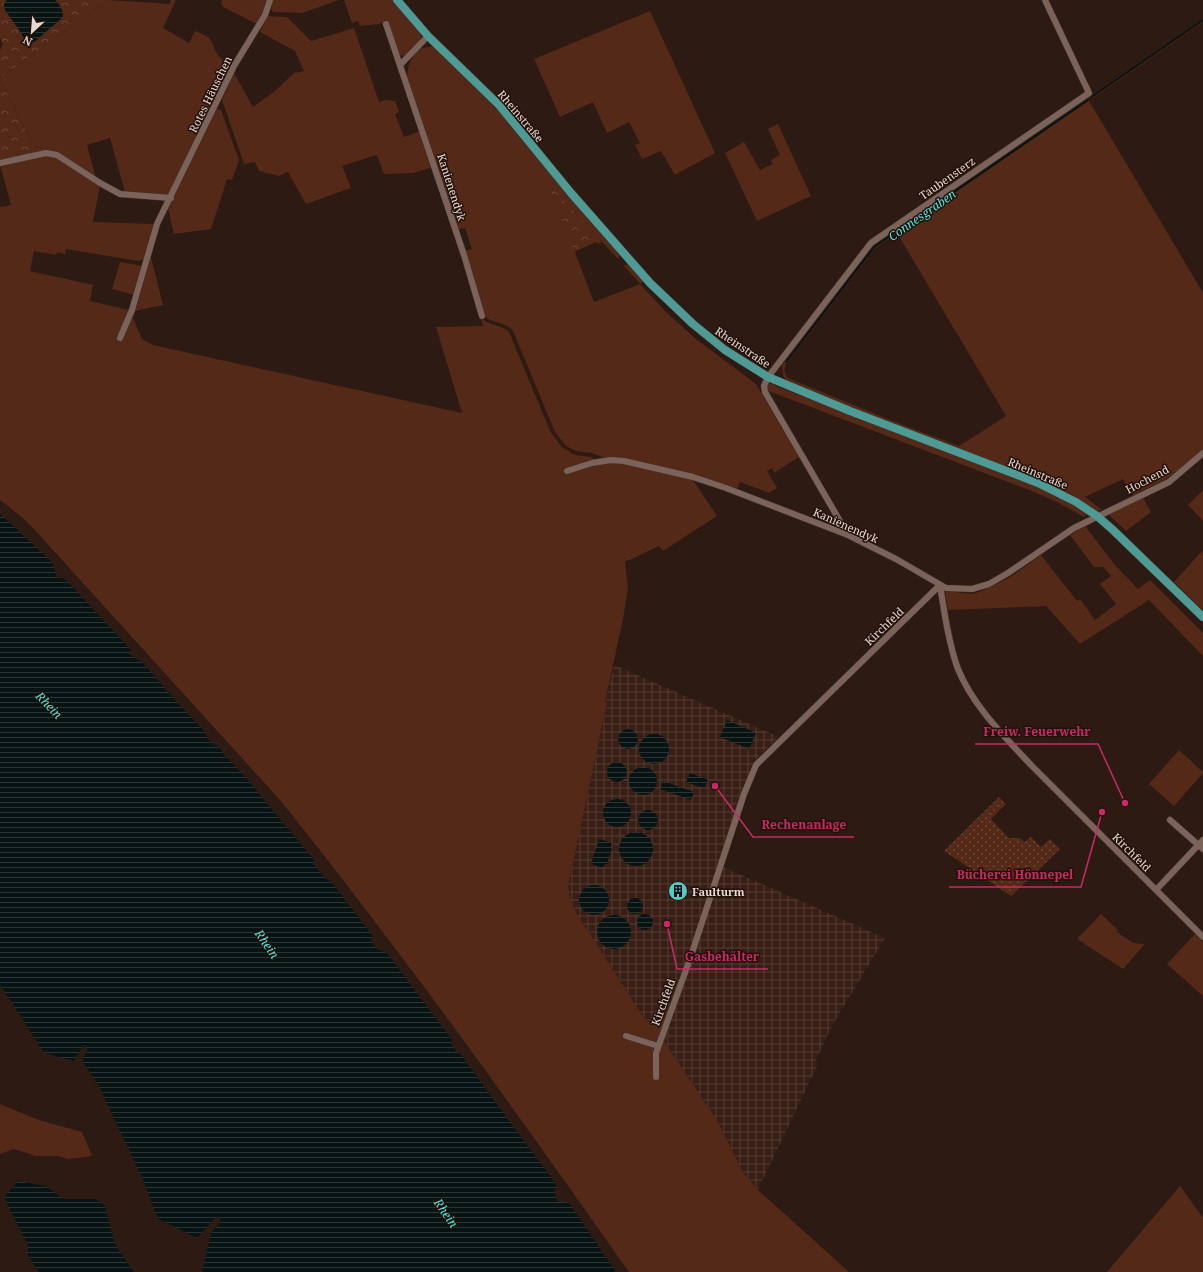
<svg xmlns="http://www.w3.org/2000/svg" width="1203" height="1272" font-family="'Noto Serif',serif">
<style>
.industrial{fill:url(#industrial-grid)}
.green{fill:#542917;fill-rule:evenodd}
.forest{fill:url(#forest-crowns)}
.garden{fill:url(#garden-dots)}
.water{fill:url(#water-rules)}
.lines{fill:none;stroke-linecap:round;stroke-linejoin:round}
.stream{stroke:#071413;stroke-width:2}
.minor-casing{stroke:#42332f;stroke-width:7}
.major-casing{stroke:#42332f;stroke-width:9}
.minor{stroke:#7b635a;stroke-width:6}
.major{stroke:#4e9b95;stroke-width:8}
.labels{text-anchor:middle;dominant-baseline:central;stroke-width:3;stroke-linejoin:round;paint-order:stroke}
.street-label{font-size:11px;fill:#e6d8d3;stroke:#231109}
.poi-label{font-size:11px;font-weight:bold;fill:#e6d8d3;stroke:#231109;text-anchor:start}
.water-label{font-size:12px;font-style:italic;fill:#51e7e2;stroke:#231109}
.leader{fill:none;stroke:#c62b67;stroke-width:1.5}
.callout-dot{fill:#c62b67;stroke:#231109;stroke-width:1.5}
.callout-label{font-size:12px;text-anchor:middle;font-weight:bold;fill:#c62b67;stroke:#231109;stroke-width:3;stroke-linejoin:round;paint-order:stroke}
</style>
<defs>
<pattern id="industrial-grid" width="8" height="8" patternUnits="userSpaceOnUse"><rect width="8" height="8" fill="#381e14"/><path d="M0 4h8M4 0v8" fill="none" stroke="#553e35"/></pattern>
<pattern id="forest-crowns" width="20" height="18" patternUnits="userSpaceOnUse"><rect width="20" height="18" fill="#542917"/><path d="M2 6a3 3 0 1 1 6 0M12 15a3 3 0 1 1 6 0" fill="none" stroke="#6d4738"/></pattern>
<pattern id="garden-dots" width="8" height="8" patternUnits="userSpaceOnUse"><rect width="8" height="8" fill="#542917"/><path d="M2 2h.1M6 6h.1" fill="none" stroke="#6d4738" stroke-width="1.8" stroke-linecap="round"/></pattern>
<pattern id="water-rules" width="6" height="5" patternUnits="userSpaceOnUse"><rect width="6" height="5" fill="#071413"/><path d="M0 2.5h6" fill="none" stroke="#2b3534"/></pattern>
</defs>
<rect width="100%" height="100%" fill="#2d1a12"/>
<path class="industrial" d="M614,665L779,737L753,762L668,1014L664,1012L659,1026L646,1021L577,914L572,905L568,887L607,704L605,703Z
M723,867L885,938L833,1024L815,1062L818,1064L758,1190L743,1172L717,1120L664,1041L668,1038L667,1033Z"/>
<path class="green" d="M108,0L170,4L171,0H176L163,28L189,43L195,31C199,33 206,35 209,38C216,46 213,53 223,60L222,63L231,68L168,195L125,192L110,138L87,145L96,178L57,153L37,152L0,80V78Z
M222,0H267L257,23H255L223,7L221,4Z
M273,0H339L302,13L273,12L271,9Z
M344,0H392L421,33V39L405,56L398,55L387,22L379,24L360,26L358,21L352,23Z
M650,11L715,153L675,175L661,151L642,159L635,145L640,143L629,122L607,133L593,102L560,117L534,59Z
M267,16L287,17L311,41L354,28L379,102L385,100L395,101L399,112L395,114L404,137L421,131L433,167L413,173L384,174L377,155L342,166L351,188L306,204L288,172L279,176L259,171L255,162L244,164L222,100L234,73L253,107L275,91L294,73L304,71L295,51L260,32Z
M1203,19V22L1093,98L1092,96Z
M434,46L491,102L591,222L620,255L618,259L549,185L594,302L640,284L623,265H629L644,281L640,284L667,313L696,339L756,384L799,457L774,473L772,468L767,471L777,488L769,493L740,482L737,489L694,475L608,459L592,453L576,451L566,446L555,432L513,331C505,321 492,324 483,315L464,251L472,249L465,228L457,230L407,80C407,68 410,56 421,49C424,47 430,47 434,46Z
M1088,99L1203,293V451L1166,479L1133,495L1123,479L1085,497L1102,510L1096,511L1073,495L1051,484L832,400L786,380L783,375L782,365L873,247ZM897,233L1006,416L959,446L890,420L788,378C784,372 783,369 787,363L874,249Z
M217,108L221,110L239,160L232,180L227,179L211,229L174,234L168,208Z
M778,124L811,196L757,221L725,153L744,142L760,170L773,164L771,160L780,155L768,129Z
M43,155L56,157L100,185L93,222L154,224L144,259L139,261L66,249L65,254L57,252L56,255L34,251L30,271L93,285L90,301L129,310L134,314L133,318L142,339L153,345L462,413L436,327L483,326L481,318C489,326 502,324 509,332L551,433L562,447L575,455L591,457L596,461L623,463L693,480L717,516L663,551L659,546L625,562L628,589L623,619L605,702L607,703L568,887L572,905L577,914L646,1021L659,1026L664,1012L673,1015L667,1033L668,1038L664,1041L717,1120L743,1172L758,1190L849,1272H629C563,1178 496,1084 428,992C379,927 331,863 280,800L33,528L22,517L0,500V207L11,205L0,165Z
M151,257L163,305L135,311L141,292Z
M120,262L142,266L134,295L112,289Z
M770,383L778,387L1034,484L1085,510L1086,515L1084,517L1057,502L1032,491L766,390V386Z
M1203,490V521L1188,505Z
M1143,498L1151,512L1126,531L1108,514Z
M1085,526L1115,565L1138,589L1150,580L1203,633V656L1149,600L1080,644L1046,606L948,610L945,591L973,594L991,587L1012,576L1041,555L1077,601L1080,599L1095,620L1116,604L1100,584L1111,576L1103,567H1094L1070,535Z
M1203,550V610L1174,582Z
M1179,750L1203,772V773L1174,806L1149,784Z
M1101,914L1118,930L1117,932L1133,943L1145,944L1123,969L1077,939Z
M1195,934L1203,942V996L1167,964Z
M0,1104L39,1120L82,1132L92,1156L69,1159L58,1156H36L14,1149L0,1154Z
M1180,1186L1203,1218V1272H1107Z"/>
<path class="forest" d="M0,0H7L4,4L5,10L22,34L26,44L59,4L55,0H108L0,78V50L3,44L0,38Z
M0,80L37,152L0,161Z
M548,183L602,242L598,244L596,242L574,252Z"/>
<path class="garden" d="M999,797L1006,804L991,819L1009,838H1020L1025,842L1031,837L1041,847L1050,839L1060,849L1011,896L944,851Z"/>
<path class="water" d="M7,0H55C60,5 63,10 63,17L32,44L29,45L24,41L22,34L5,10L4,4Z
M0,514L53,563V566L58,579L62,578L66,580L131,650L129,654L142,662L174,699L205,732L207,738L215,745L218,746L225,756L241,772L314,860V864L324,877L332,883L373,936L371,941L378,950C384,951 387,953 390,957L452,1040L451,1044L457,1052L462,1056L498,1106L556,1184L557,1188L554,1191L558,1202H566L570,1204L616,1272H202L211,1233L220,1223V1218L217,1217L214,1219L197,1238L158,1219L143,1180L99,1086L84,1064L83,1058L87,1051V1046H83L74,1061L44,1053L0,984Z
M727,720L756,733L749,749L720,737Z
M618 739a10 10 0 1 1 20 0a10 10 0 1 1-20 0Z
M639 749a15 15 0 1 1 30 0a15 15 0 1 1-30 0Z
M607 772a10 10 0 1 1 20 0a10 10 0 1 1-20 0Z
M629 781a14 14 0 1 1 28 0a14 14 0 1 1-28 0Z
M690,773L708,780L704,788L686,782Z
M663,781L694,792L691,800L660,789Z
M603 813a14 14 0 1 1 28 0a14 14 0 1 1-28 0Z
M638 820a10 10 0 1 1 20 0a10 10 0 1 1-20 0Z
M619 849a17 17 0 1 1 34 0a17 17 0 1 1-34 0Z
M599,839L612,843L610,848L612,849L607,864H605L603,868L591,864Z
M579 900a15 15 0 1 1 30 0a15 15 0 1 1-30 0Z
M627 906a8 8 0 1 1 16 0a8 8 0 1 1-16 0Z
M637 922a8 8 0 1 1 16 0a8 8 0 1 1-16 0Z
M597 932a17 17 0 1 1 34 0a17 17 0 1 1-34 0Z
M18,1181L45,1186L64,1199H96L105,1206L115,1244L134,1272H39L28,1256V1245L4,1198Z"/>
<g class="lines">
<path class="stream" d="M1093,96L1203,20
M786,362L874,247L1088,100"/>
<defs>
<path id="minor" d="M386,24L464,255L482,316
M400,65L428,36
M0,163L46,153L57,155L100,183L120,194L171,198
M120,338L132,310L157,224L234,66L265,15L270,0
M567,471L592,463L611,460L624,461L693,477L726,488L848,535L896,559L946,588L972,589L989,584L1008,573L1074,528L1169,482L1203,453
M848,535L765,392L764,386L768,377L871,243L1089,93L1045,0
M940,585C944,611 949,645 958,669C973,706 1004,736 1031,765L1203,937
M1170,820L1203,849
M1156,890L1203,840
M626,1036L658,1046
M656,1077V1053L690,959L744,794L756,765L940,585"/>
<path id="major" d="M397,0L428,36L499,105L571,193L650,283L693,324L725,350L768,377L850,411L1038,483L1076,502L1097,516L1113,530L1203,617"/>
</defs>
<use href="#minor" class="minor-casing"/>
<use href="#major" class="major-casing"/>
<use href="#minor" class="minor"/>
<use href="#major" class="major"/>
</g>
<defs>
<symbol id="building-disc" viewBox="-11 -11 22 22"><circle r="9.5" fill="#53cdc9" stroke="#231109"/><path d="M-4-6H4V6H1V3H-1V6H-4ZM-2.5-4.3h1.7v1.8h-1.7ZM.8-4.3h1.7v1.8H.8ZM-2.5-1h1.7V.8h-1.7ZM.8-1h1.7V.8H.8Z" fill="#111"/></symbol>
</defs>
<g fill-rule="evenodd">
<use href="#building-disc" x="667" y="880" width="22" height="22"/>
</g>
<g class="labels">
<g class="street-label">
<text transform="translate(210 94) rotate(-64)">Rotes Häuschen</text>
<text transform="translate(521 116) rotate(50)">Rheinstraße</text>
<text transform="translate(947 178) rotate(-35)">Taubensterz</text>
<text transform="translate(452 187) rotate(72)">Kanienendyk</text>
<text transform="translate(743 347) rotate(34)">Rheinstraße</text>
<text transform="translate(1038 473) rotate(23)">Rheinstraße</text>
<text transform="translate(1147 479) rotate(-28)">Hochend</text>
<text transform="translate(846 525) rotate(24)">Kanienendyk</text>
<text transform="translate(884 626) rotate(-44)">Kirchfeld</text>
<text transform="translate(1132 852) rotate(45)">Kirchfeld</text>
<text transform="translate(663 1002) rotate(-70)">Kirchfeld</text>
</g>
<g class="poi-label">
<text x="692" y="891">Faulturm</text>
</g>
<g class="water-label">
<text transform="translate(922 215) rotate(-35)">Connesgraben</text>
<text transform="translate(49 705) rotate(46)">Rhein</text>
<text transform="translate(267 944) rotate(56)">Rhein</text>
<text transform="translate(446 1213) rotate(56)">Rhein</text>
</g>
</g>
<path class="leader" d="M1125 803L1098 744H975M715 786L753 837H854M1102 812L1081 887H949M667 924L677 969H768"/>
<g class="callout-dot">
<circle cx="1125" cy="803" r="4"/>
<circle cx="715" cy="786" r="4"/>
<circle cx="1102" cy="812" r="4"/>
<circle cx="667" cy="924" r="4"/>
</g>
<g class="callout-label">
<text x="1037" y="736">Freiw. Feuerwehr</text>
<text x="804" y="829">Rechenanlage</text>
<text x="1015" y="879">Bücherei Hönnepel</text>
<text x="722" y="961">Gasbehälter</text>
</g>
<g transform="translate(32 32) rotate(206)" stroke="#231109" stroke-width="3" paint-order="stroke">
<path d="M0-3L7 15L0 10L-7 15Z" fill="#e6d8d3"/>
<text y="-6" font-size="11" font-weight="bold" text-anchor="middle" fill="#e6d8d3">N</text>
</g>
</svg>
